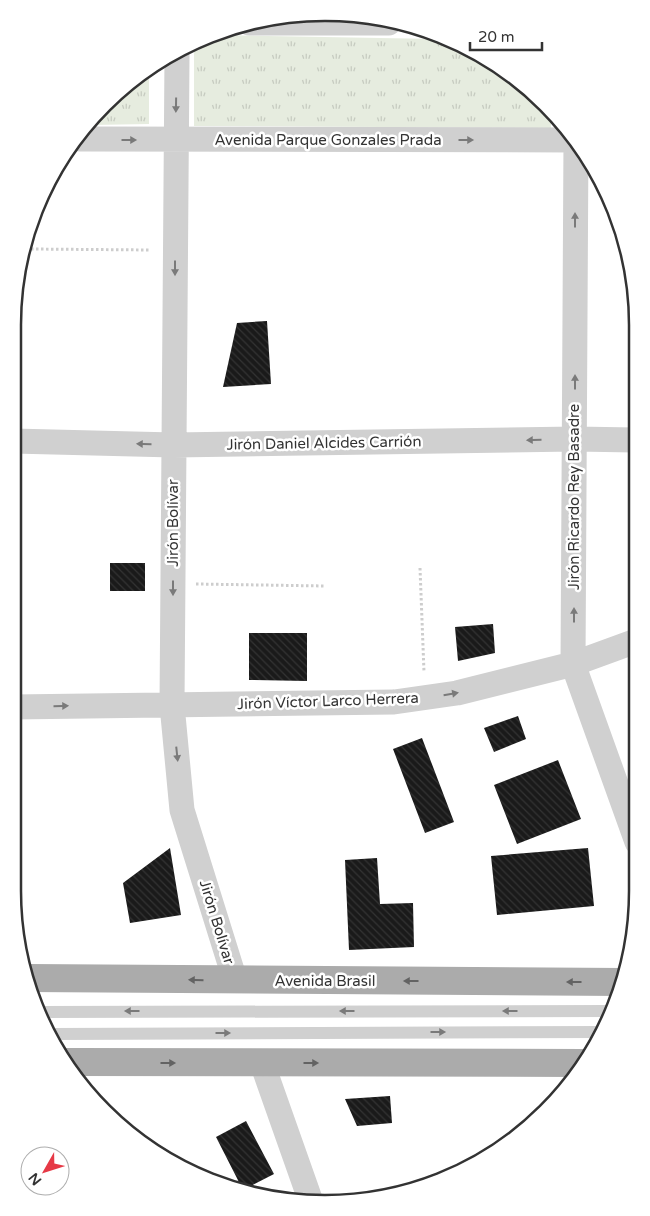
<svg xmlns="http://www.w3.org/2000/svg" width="650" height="1216" font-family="'Varela Round',sans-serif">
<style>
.park{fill:url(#park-tufts)}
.building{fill:url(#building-back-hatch)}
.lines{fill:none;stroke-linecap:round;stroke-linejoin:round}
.path{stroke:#cdcdcd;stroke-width:3;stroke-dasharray:2.5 2.5;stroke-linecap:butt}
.lane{stroke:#d0d0d0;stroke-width:12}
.street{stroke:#d0d0d0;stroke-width:25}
.primary{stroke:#ababab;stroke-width:28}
.oneway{fill:#7a7a7a}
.oneway2{fill:#636363}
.labels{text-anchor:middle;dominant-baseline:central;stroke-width:5;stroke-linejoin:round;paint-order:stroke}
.street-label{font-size:15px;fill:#333;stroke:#fff}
.rim{fill:none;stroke:#333;stroke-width:2.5}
</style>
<defs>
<pattern id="park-tufts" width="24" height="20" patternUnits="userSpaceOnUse" patternTransform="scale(1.25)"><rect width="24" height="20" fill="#e6ecdf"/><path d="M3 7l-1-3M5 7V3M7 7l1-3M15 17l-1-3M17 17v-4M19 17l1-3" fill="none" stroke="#c6cbc0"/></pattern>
<pattern id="building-back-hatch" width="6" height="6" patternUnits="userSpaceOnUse" patternTransform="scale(1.25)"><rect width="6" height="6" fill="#1a1a1a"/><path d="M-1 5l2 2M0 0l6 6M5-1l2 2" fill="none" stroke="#333"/></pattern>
</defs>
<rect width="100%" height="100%" fill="#fff"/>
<path class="park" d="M220,35L437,39L481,54L546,104L551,111V128L194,126V48Z
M149,70V124L93,125L135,77Z"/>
<path class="building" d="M267,321L271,384L223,387L237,323Z
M110,563H145V591H110Z
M493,624L495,653L458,661L455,627Z
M249,633H307V681L249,680Z
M518,716L526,739L494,752L484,728Z
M422,738L454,822L425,833L393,749Z
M558,760L581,819L517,844L494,785Z
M170,848L181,915L130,923L123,883Z
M588,848L594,906L497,915L491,856Z
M377,858L380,904L413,903L414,947L349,950L345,860Z
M390,1096L392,1123L357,1126L345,1099Z
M246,1121L274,1174L243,1190L216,1137Z"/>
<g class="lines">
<path class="path" d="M31,249L151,250
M420,568L424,672
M196,584L325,586
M637,892L631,893L637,910"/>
<path class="lane" d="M40,1012L611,1011
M52,1034L602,1032"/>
<path class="street" d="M249,23H389
M177,56L172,705L182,810L235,980
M80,139L576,140
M576,140L573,664L637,842
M13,441L174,445L575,439L635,440
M13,707L394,702L457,693L573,664L636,641
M262,1063L310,1199"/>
<path class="primary" d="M27,978L623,982
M67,1062L583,1063"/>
</g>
<defs><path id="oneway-solid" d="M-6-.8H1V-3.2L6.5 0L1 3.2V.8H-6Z" transform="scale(1.25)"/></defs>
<g class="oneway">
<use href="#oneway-solid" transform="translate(176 105) rotate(91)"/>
<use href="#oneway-solid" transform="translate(129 140)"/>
<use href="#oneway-solid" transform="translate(466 140)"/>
<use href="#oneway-solid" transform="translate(575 220) rotate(-90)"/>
<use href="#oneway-solid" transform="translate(175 268) rotate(90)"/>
<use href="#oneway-solid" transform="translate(575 382) rotate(-90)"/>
<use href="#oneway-solid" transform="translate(534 440) rotate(179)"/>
<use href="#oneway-solid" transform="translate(144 444) rotate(-179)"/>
<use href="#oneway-solid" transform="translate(173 588) rotate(90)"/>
<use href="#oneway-solid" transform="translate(574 615) rotate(-90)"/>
<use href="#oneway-solid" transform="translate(451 694) rotate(-10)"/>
<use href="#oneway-solid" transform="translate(61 706) rotate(-1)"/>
<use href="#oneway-solid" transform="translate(177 754) rotate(84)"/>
<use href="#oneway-solid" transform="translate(132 1011) rotate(180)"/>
<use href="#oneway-solid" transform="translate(347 1011) rotate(180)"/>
<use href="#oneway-solid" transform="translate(510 1011) rotate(180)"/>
<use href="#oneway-solid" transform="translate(438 1032)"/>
<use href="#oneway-solid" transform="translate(223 1033)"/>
</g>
<g class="oneway2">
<use href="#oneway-solid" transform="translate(196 980) rotate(-179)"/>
<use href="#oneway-solid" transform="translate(411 981) rotate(-180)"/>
<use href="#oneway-solid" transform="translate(574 982) rotate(-180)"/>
<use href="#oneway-solid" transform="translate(168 1063)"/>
<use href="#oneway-solid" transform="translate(311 1063)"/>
</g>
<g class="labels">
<g class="street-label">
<text x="328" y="140">Avenida Parque Gonzales Prada</text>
<text transform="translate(324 443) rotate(-1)">Jirón Daniel Alcides Carrión</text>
<text transform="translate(574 497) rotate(-90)">Jirón Ricardo Rey Basadre</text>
<text transform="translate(173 523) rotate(-90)">Jirón Bolívar</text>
<text transform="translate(328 701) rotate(-2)">Jirón Víctor Larco Herrera</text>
<text transform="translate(217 922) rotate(73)">Jirón Bolívar</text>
<text x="325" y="981">Avenida Brasil</text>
</g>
</g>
<path d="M0 0H650V1216H0ZM325 21H325A304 304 0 0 1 629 325V891A304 304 0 0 1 325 1195H325A304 304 0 0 1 21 891V325A304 304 0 0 1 325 21Z" fill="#fff" fill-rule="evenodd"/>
<path class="rim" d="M325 21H325A304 304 0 0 1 629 325V891A304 304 0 0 1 325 1195H325A304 304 0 0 1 21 891V325A304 304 0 0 1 325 21Z"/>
<g transform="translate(45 1171) rotate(231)"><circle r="24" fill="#ffffff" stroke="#adadad"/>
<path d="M0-4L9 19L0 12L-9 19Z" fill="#e63946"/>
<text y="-8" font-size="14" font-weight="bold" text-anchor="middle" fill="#333333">N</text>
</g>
<path d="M470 42v8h72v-8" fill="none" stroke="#333333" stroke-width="2.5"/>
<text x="478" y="42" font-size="15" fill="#333333" stroke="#ffffff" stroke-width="4" paint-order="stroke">20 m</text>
</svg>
